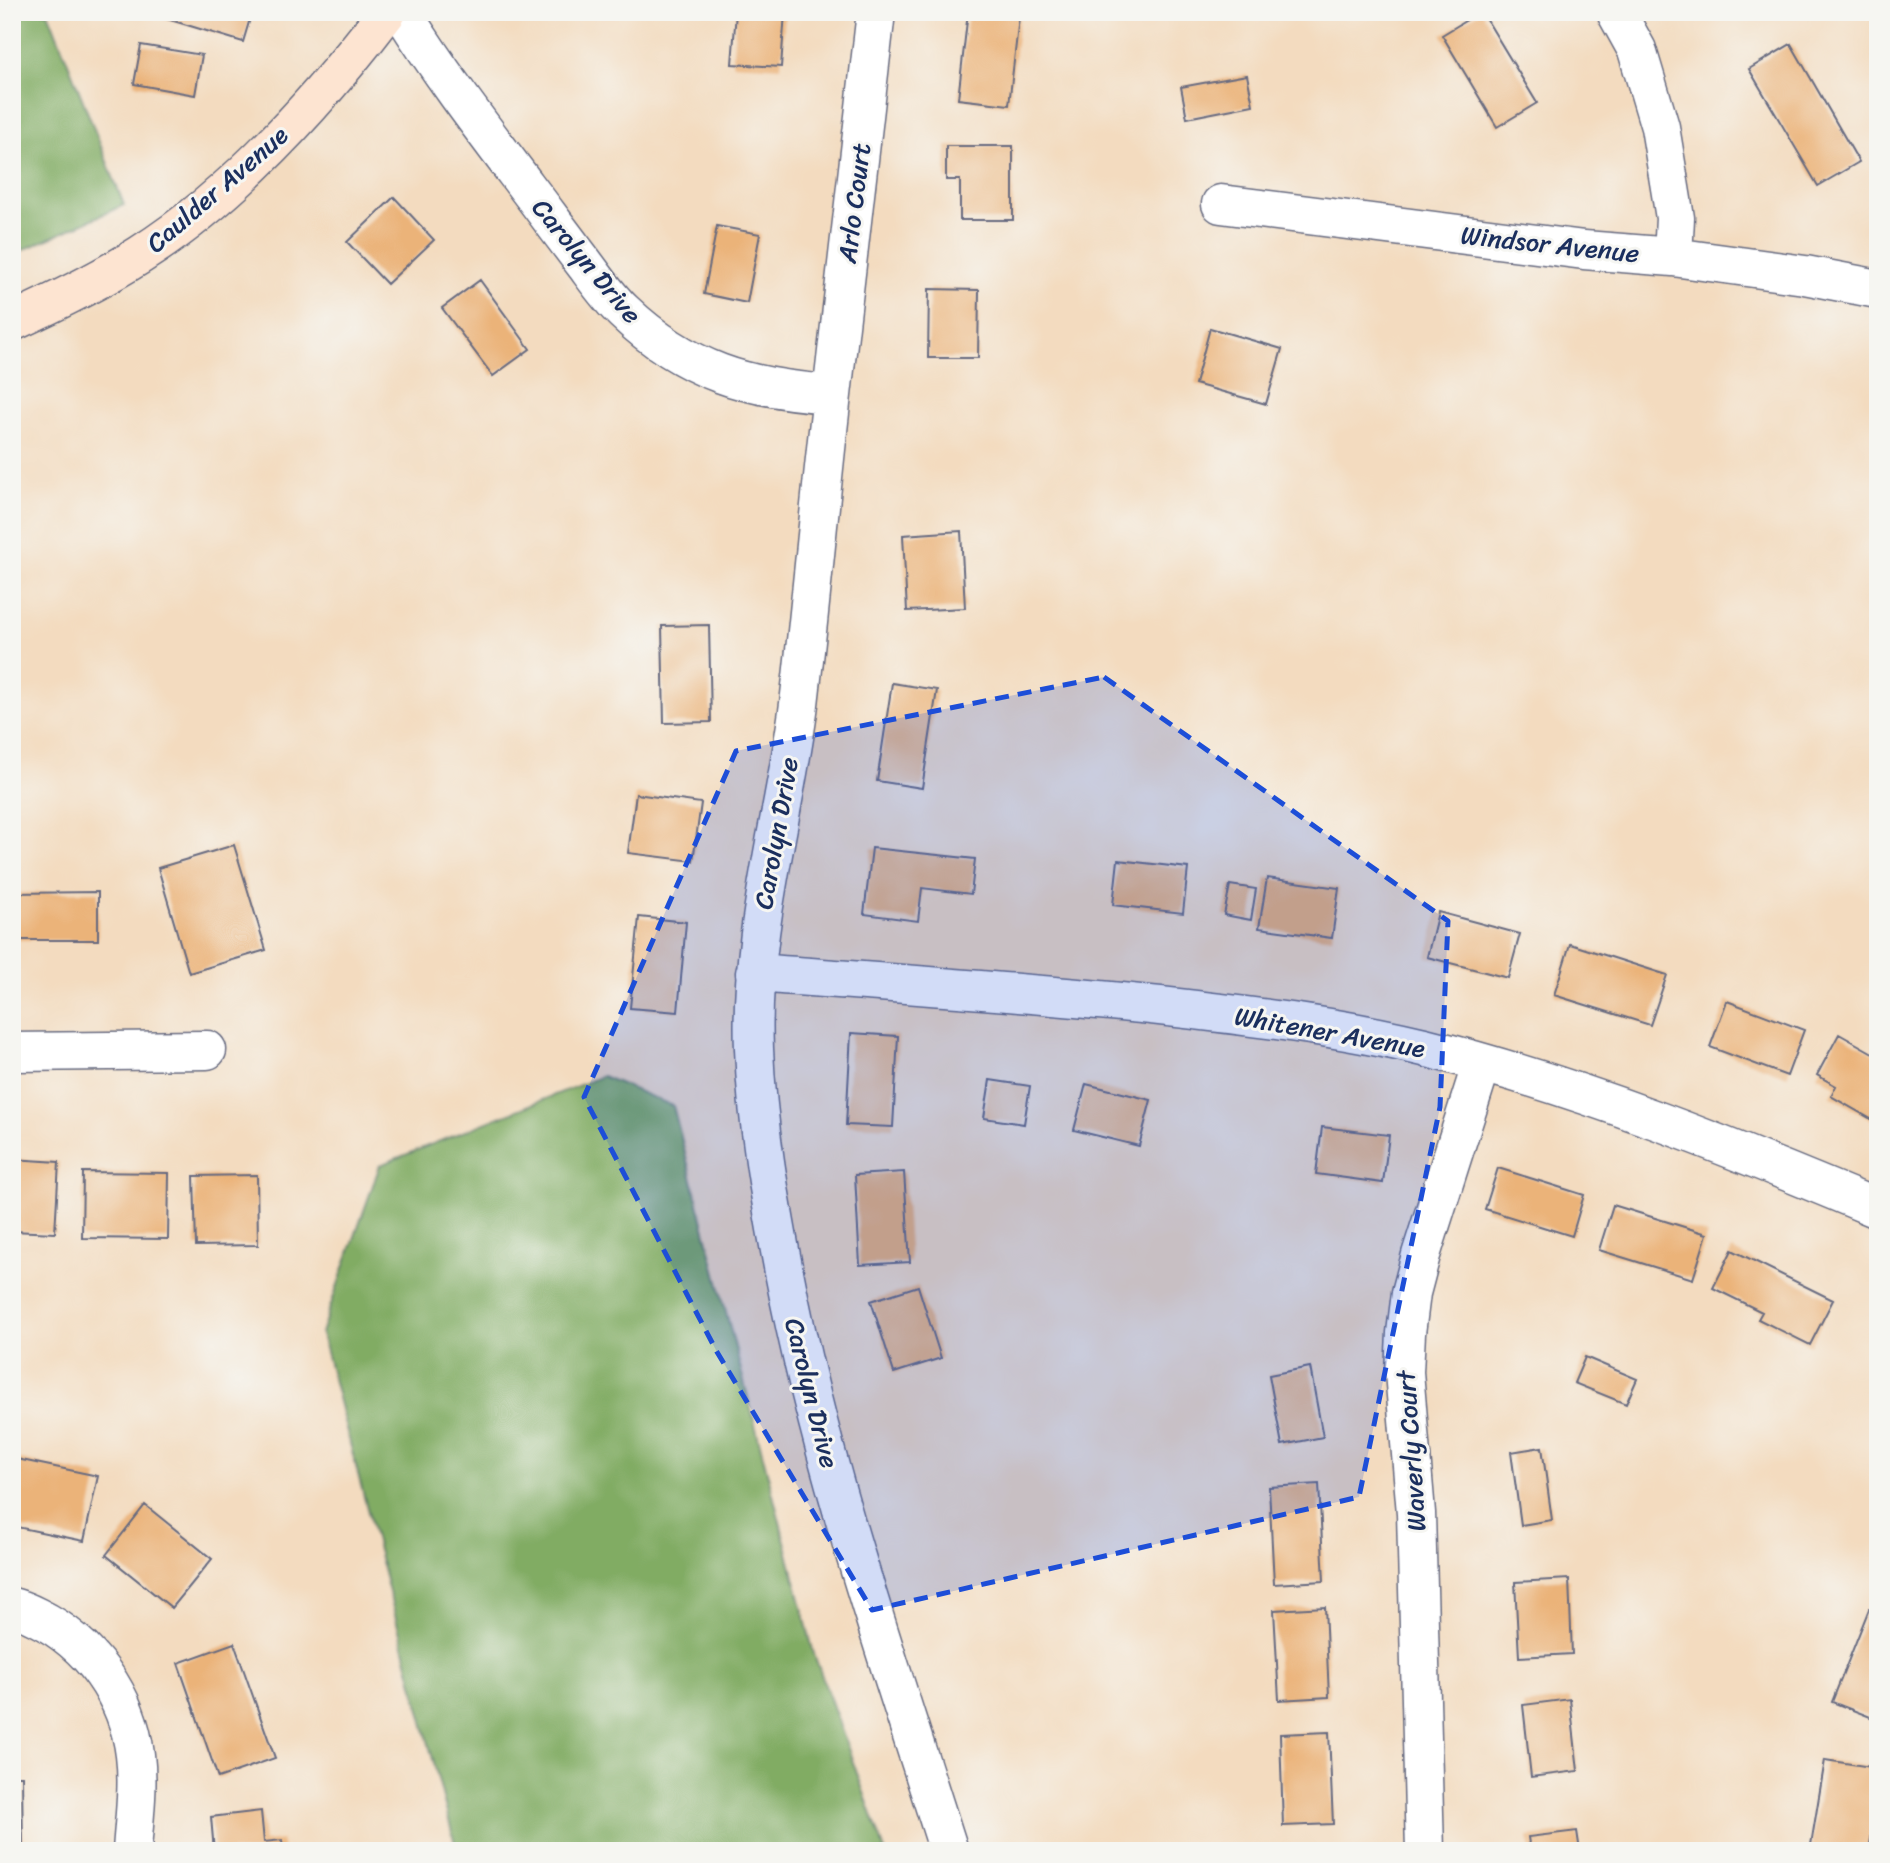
<svg xmlns="http://www.w3.org/2000/svg" width="1890" height="1863" font-family="Sriracha,sans-serif">
<style>
.forest{fill:#81ac63;stroke:#4e6e60;stroke-width:2}
.building{fill:#ebb379}
.lines{fill:none;stroke-linecap:round;stroke-linejoin:round}
.street-casing{stroke:#676b80;stroke-width:41}
.secondary-casing{stroke:#676b80;stroke-width:41}
.street{stroke:#fff;stroke-width:38}
.secondary{stroke:#fde4d1;stroke-width:38}
.marked{fill:#1d4ed8;fill-opacity:0.2;stroke:#1d4ed8;stroke-width:5;stroke-dasharray:14 9;stroke-linejoin:round}
.labels{text-anchor:middle;dominant-baseline:central;stroke-width:6;stroke-linejoin:round;paint-order:stroke}
.street-label{font-size:26px;fill:#1b2f5e;stroke:#f6f6f2}
</style>
<rect width="100%" height="100%" fill="#f6f6f2"/>
<filter id="ink" filterUnits="userSpaceOnUse"><feTurbulence type="fractalNoise" baseFrequency=".0143" numOctaves="2"/><feDisplacementMap in="SourceGraphic" scale="14" xChannelSelector="R" yChannelSelector="G"/><feConvolveMatrix kernelMatrix="1 2 1 2 8 2 1 2 1" color-interpolation-filters="sRGB"/></filter>
<filter id="wash" filterUnits="userSpaceOnUse"><feTurbulence type="fractalNoise" baseFrequency=".00686" numOctaves="4" result="noise"/><feDisplacementMap in="SourceGraphic" scale="28" xChannelSelector="R" yChannelSelector="G"/><feGaussianBlur stdDeviation="1.57" result="paint"/><feColorMatrix in="noise" values="0 0 0 0 0 0 0 0 0 0 0 0 0 0 0 0 0 1.4 0 .05"/><feComposite in="paint" operator="in"/></filter>
<g filter="url(#wash)">
<rect width="100%" height="100%" fill="#f3dbbf"/>
<path class="forest" d="M12,12H48L124,205L12,255Z
M602,1076L673,1106L814,1654L885,1851H457L321,1333L380,1165Z"/>
<g id="blocks">
<path class="building" d="M144,12H252L243,42Z
M736,12H785L781,67L732,64Z
M968,12L1019,17L1009,105L958,99Z
M1480,12H1482L1537,103L1497,127L1442,35Z
M1791,44L1859,162L1818,186L1749,69Z
M141,45L202,55L195,95L134,84Z
M1247,75L1253,105L1187,118L1181,87Z
M946,146H1013V220H960V180H946Z
M394,197L434,240L387,284L347,242Z
M717,226L760,234L747,303L704,294Z
M480,280L530,349L493,376L442,308Z
M929,289L979,290L978,358H928Z
M1210,328L1282,349L1266,404L1195,384Z
M961,531L965,608L907,611L903,535Z
M709,625L711,722L664,723L662,626Z
M892,683L937,690L922,788L877,781Z
M636,794L701,803L693,861L628,853Z
M234,845L266,950L189,973L158,868Z
M872,848L975,859L971,894L922,888L918,921L864,914Z
M1118,860L1188,868L1183,913L1113,905Z
M1267,878L1339,888L1332,938L1259,928Z
M1230,885L1256,889L1251,920L1224,915Z
M98,892V940H12V893Z
M1438,912L1520,934L1508,978L1427,957Z
M639,917L686,922L678,1012L630,1008Z
M1570,944L1667,975L1650,1025L1554,995Z
M1727,1001L1804,1030L1787,1076L1710,1047Z
M851,1033L898,1036L893,1127L846,1125Z
M1839,1034L1878,1056V1123L1831,1096L1836,1086L1817,1075Z
M990,1080L1030,1086L1024,1124L984,1118Z
M1086,1084L1151,1100L1139,1146L1074,1130Z
M1322,1127L1389,1135L1383,1183L1316,1174Z
M12,1159L59,1162L55,1233L12,1231Z
M1498,1168L1584,1195L1572,1236L1485,1209Z
M83,1172L169,1173L168,1239L82,1238Z
M904,1172L910,1262L860,1265L855,1175Z
M257,1175L258,1245L196,1246L194,1176Z
M1613,1205L1707,1234L1693,1279L1599,1250Z
M1732,1250L1833,1300L1810,1345L1758,1319L1762,1312L1713,1288Z
M918,1286L941,1358L894,1373L871,1301Z
M1585,1357L1637,1379L1626,1404L1574,1383Z
M1310,1367L1323,1437L1282,1445L1269,1375Z
M1542,1447L1552,1520L1521,1525L1511,1452Z
M12,1458L98,1476L84,1541L12,1526Z
M1319,1484L1324,1581L1274,1584L1269,1487Z
M145,1505L212,1559L172,1608L106,1555Z
M1569,1579L1572,1654L1519,1657L1515,1582Z
M1325,1607L1329,1697L1279,1700L1274,1610Z
M1869,1609L1878,1612V1720L1832,1702Z
M234,1643L275,1758L218,1778L178,1663Z
M1570,1699L1578,1771L1531,1777L1523,1705Z
M1329,1732L1333,1824L1283,1826L1280,1734Z
M1825,1760L1878,1768V1796L1869,1851H1810Z
M12,1776H22L23,1851H12Z
M261,1811L264,1842L282,1840L283,1851H214L211,1817Z
M1577,1831L1580,1851H1530L1528,1837Z"/>
</g>
</g>
<g filter="url(#ink)">
<use href="#blocks" fill-opacity="0" stroke="#676b80" stroke-width="2"/>
<g class="lines">
<defs>
<path id="street" d="M402,12C440,73 483,129 526,186C545,211 564,237 584,263C596,279 609,298 624,312C686,371 748,389 832,394
M876,12C861,140 846,268 832,395C820,498 811,602 799,704C784,819 749,931 754,1049C757,1124 770,1198 784,1272C822,1470 888,1659 949,1851
M1616,12L1637,50L1660,127L1675,218L1673,257
M1221,204L1584,250L1673,257L1805,275L1878,289
M755,973C890,983 1026,992 1160,1006C1249,1016 1338,1026 1424,1047C1580,1086 1730,1147 1878,1209
M12,1052L207,1050
M12,1607C21,1609 29,1613 37,1617C90,1643 128,1696 135,1755C139,1786 134,1820 132,1851
M1425,1851L1416,1513L1404,1372L1406,1333L1411,1293L1421,1255L1482,1063"/>
<path id="secondary" d="M12,322C56,302 99,281 140,255C235,195 319,101 387,12"/>
</defs>
<use href="#street" class="street-casing"/>
<use href="#secondary" class="secondary-casing"/>
<use href="#street" class="street"/>
<use href="#secondary" class="secondary"/>
</g>
</g>
<path class="marked" d="M1104,677L1448,921L1440,1107L1359,1497L872,1610L717,1352L584,1097L736,751Z"/>
<g class="labels">
<g class="street-label">
<text transform="translate(217 189) rotate(-41)">Caulder Avenue</text>
<text transform="translate(854 203) rotate(-83)">Arlo Court</text>
<text transform="translate(1550 244) rotate(6)">Windsor Avenue</text>
<text transform="translate(587 261) rotate(50)">Carolyn Drive</text>
<text transform="translate(776 833) rotate(-80)">Carolyn Drive</text>
<text transform="translate(1330 1032) rotate(10)">Whitener Avenue</text>
<text transform="translate(812 1393) rotate(76)">Carolyn Drive</text>
<text transform="translate(1411 1451) rotate(-94)">Waverly Court</text>
</g>
</g>
<rect width="1890" height="1863" fill="none" stroke="#f6f6f2" stroke-width="42"/>
</svg>
